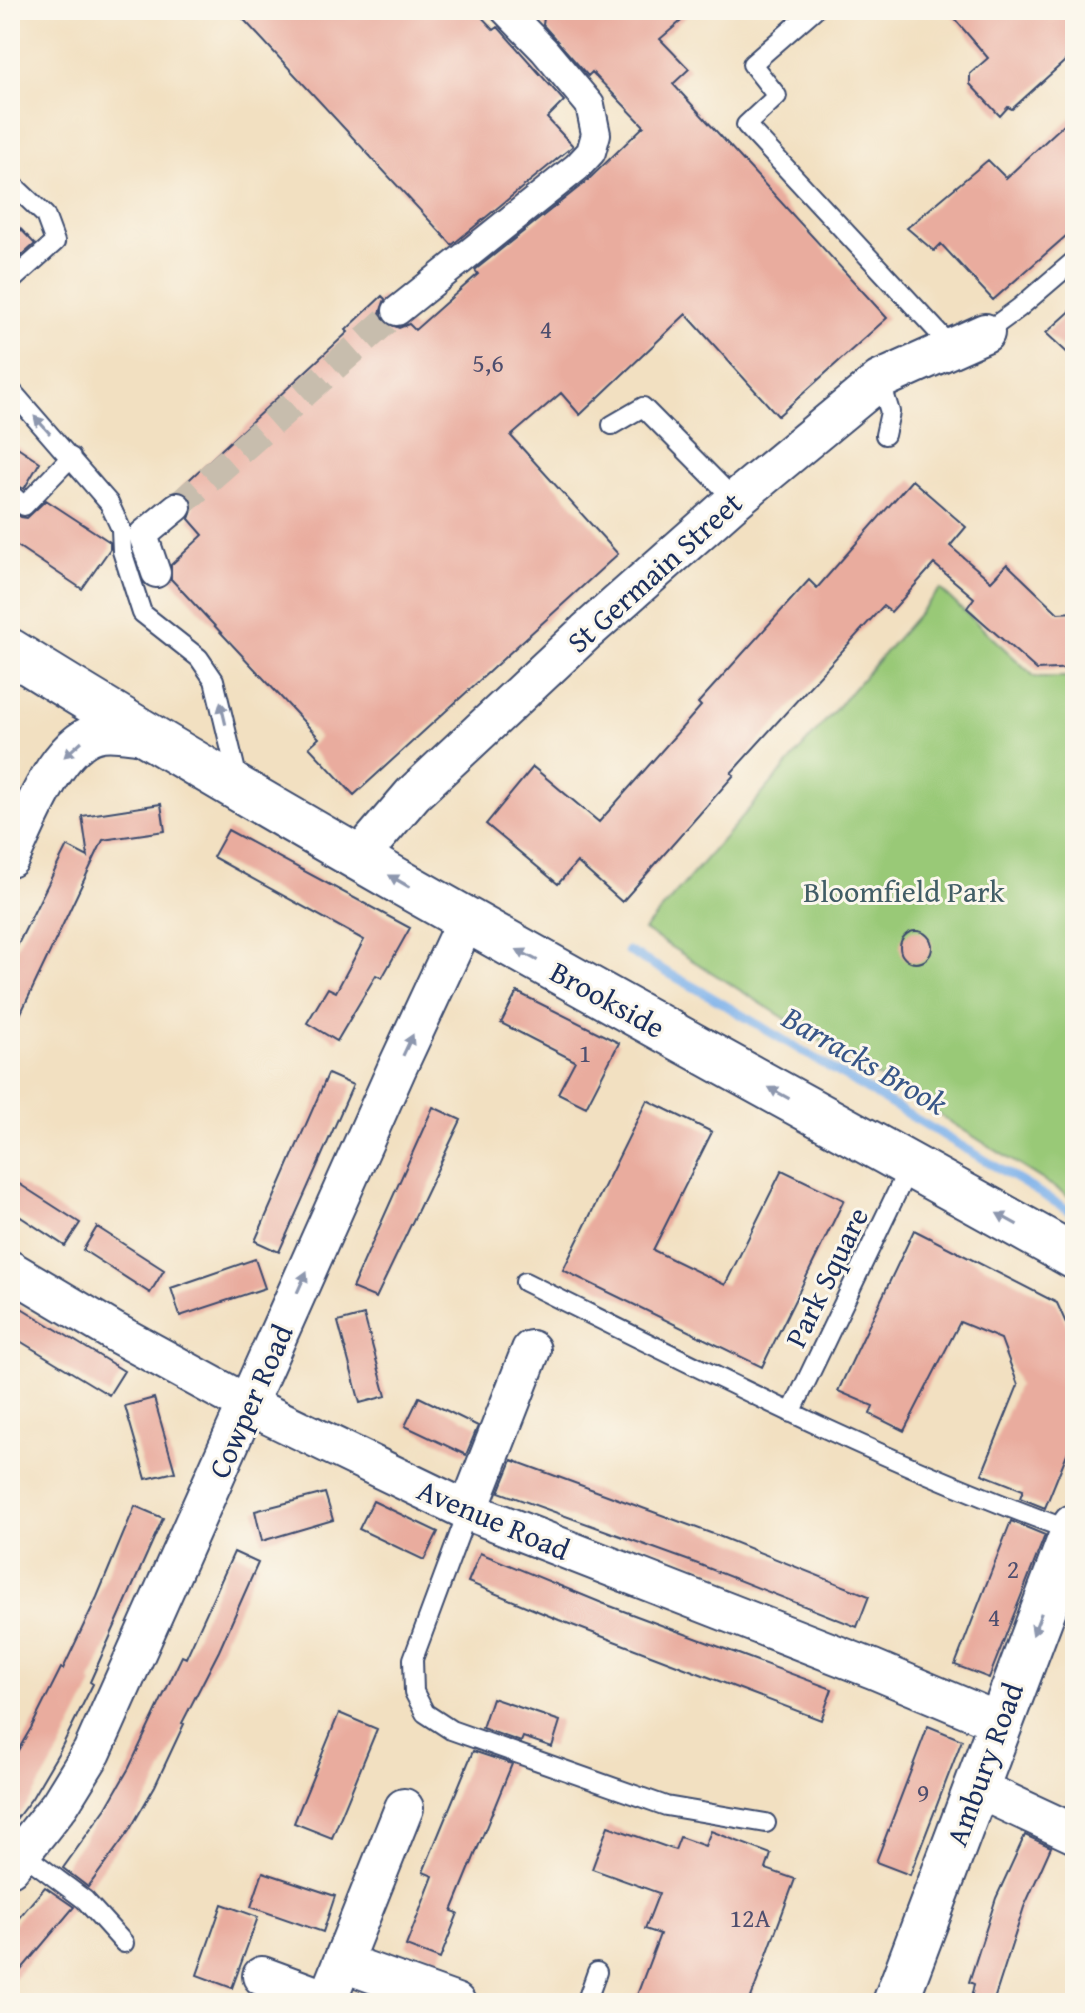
<svg xmlns="http://www.w3.org/2000/svg" width="1085" height="2013" font-family="'Gentium Book Plus',serif">
<style>
.green{fill:#99c977;stroke:#5a7c6a;stroke-width:2}
.lines{fill:none;stroke-linecap:round;stroke-linejoin:round}
.stream{stroke:#7db1ea;stroke-width:9}
.building{fill:#e9ac9e}
.pedestrian-tunnel{stroke:#c7bdad;stroke-width:28;stroke-dasharray:28 14;stroke-linecap:butt}
.service-casing{stroke:#3b4a6d;stroke-width:22}
.pedestrian-casing{stroke:#3b4a6d;stroke-width:32}
.minor-casing{stroke:#3b4a6d;stroke-width:42}
.tertiary-casing{stroke:#3b4a6d;stroke-width:48}
.secondary-casing{stroke:#3b4a6d;stroke-width:48}
.service{stroke:#fff;stroke-width:18}
.pedestrian{stroke:#fff;stroke-width:28}
.minor{stroke:#fff;stroke-width:38}
.tertiary{stroke:#fff;stroke-width:44}
.secondary{stroke:#fff;stroke-width:44}
.oneway{fill:#8d97ae}
.labels{text-anchor:middle;dominant-baseline:central;stroke-width:6;stroke-linejoin:round;paint-order:stroke}
.number-label{font-size:26px;fill:#4e4e6e}
.street-label{font-size:30px;fill:#1b2f5e;stroke:#fbf7ec}
.park-label{font-size:30px;fill:#415d66;stroke:#fbf7ec}
.water-label{font-size:32px;font-style:italic;fill:#385688;stroke:#fbf7ec}
</style>
<rect width="100%" height="100%" fill="#fbf7ec"/>
<filter id="ink" filterUnits="userSpaceOnUse"><feTurbulence type="fractalNoise" baseFrequency=".0125" numOctaves="2"/><feDisplacementMap in="SourceGraphic" scale="16" xChannelSelector="R" yChannelSelector="G"/><feConvolveMatrix kernelMatrix="1 2 1 2 8 2 1 2 1" color-interpolation-filters="sRGB"/></filter>
<filter id="wash" filterUnits="userSpaceOnUse"><feTurbulence type="fractalNoise" baseFrequency=".006" numOctaves="4" result="noise"/><feDisplacementMap in="SourceGraphic" scale="32" xChannelSelector="R" yChannelSelector="G"/><feGaussianBlur stdDeviation="1.8" result="paint"/><feColorMatrix in="noise" values="0 0 0 0 0 0 0 0 0 0 0 0 0 0 0 0 0 1.4 0 .05"/><feComposite in="paint" operator="in"/></filter>
<g filter="url(#wash)">
<rect width="100%" height="100%" fill="#f2e0c1"/>
<path class="green" d="M940,589L1035,677H1075V1200L644,930Z"/>
<g class="lines">
<path class="stream" d="M628,951L710,996L1075,1214"/>
</g>
<g id="blocks">
<path class="building" d="M235,10H475L494,30L498,27L564,101L547,118L573,146L452,245Z
M545,10H694L660,39L689,69L673,84L887,318L778,416L686,314L580,415L561,393L511,436L618,554L354,795L309,747L319,738L171,579V565L203,535L189,519L194,505L191,497L178,490L348,332L346,330L382,296L385,299L380,313L384,322L399,328L409,324L415,330L478,274L475,270L588,180L644,126L592,72L588,76L543,25Z
M947,10H1075V52L1012,109L1008,107L1000,116L970,84V74L988,58Z
M1075,114V228L993,300L941,244L934,251L907,228L988,160L1006,178Z
M10,218L35,244L10,266Z
M1075,307V360L1046,333Z
M10,442L40,462L24,489L10,481Z
M912,480L966,527L950,546L991,581L1007,564L1058,613L1075,612V668L1037,670L967,608L974,598L934,564L891,612L883,606L731,773L734,775L622,902L577,862L558,884L486,824L533,767L599,822L701,706L698,703L809,580L817,588Z
M46,500L110,542V549L82,589L10,541V509L21,517L27,518Z
M161,804L165,831L103,840L10,1036V960L67,846L88,857L82,816Z
M228,830L410,928L382,978L376,975L337,1041L307,1023L328,988L336,992L364,940L213,857Z
M900 947a16 16 0 1 1 32 0a16 16 0 1 1-32 0Z
M517,992L619,1043L586,1107L558,1093L575,1061L501,1023Z
M328,1074L353,1085L279,1252L255,1241Z
M647,1100L712,1132L653,1250L725,1285L782,1170L844,1200L762,1367L563,1270Z
M433,1107L461,1120L376,1298L352,1288Z
M10,1178L80,1223L65,1246L10,1210Z
M97,1227L164,1270L150,1293L83,1250Z
M914,1230L1057,1303L1075,1343V1434L1045,1508L1020,1498L1023,1490L982,1474L1018,1385L1001,1339L960,1322L904,1431L870,1414L873,1406L838,1391Z
M255,1259L265,1288L180,1316L171,1288Z
M10,1301L124,1371L109,1395L10,1335Z
M364,1315L386,1396L360,1403L338,1322Z
M419,1397L478,1426L466,1455L405,1426Z
M154,1398L175,1472L146,1479L125,1406Z
M512,1460L716,1535L869,1596L857,1627L698,1564L499,1492Z
M325,1493L333,1520L262,1541L255,1511Z
M373,1501L438,1532L424,1560L359,1529Z
M135,1506L163,1518L90,1682L93,1684L59,1752L32,1798L10,1827V1764L31,1728L61,1668L63,1669L97,1597Z
M1011,1521L1045,1535L989,1678L955,1665Z
M234,1552L258,1563L219,1651L182,1723L184,1724L155,1786L129,1831L88,1887L63,1868L106,1808L129,1768L182,1656L186,1658Z
M480,1553L602,1603L832,1689L821,1720L559,1620L468,1582Z
M492,1698L560,1721L552,1747L523,1737L521,1742L482,1728Z
M339,1713L377,1729L332,1838L294,1823Z
M928,1726L962,1740L910,1875L876,1862Z
M473,1751L512,1764L452,1911L458,1913L440,1959L406,1946L433,1876L423,1872Z
M608,1826L675,1850L680,1837L705,1846L711,1831L771,1854L766,1869L795,1879L749,2003H634L660,1934L645,1929L659,1893L592,1869Z
M1025,1835L1051,1847L1024,1907L993,2003H970L974,1984L969,1982L996,1898Z
M263,1872L335,1896L323,1932L251,1907Z
M45,1887L74,1907L10,1983V1928Z
M222,1904L258,1917L232,1988L197,1975Z"/>
</g>
</g>
<g filter="url(#ink)">
<use href="#blocks" fill-opacity="0" stroke="#3b4a6d" stroke-width="2"/>
<g class="lines">
<path class="pedestrian-tunnel" d="M177,507L397,311"/>
<defs>
<path id="service" d="M814,10L752,64L777,96L746,125L952,347
M10,182L45,215L55,242L10,282
M985,333L1019,308L1075,260
M880,380L890,412L885,435
M10,389L109,503L121,529L122,551L142,613L199,658L214,680L239,784
M612,425L643,407L735,500
M10,493L24,506L71,457
M525,1282C705,1371 883,1463 1072,1531
M791,1413L910,1165
M468,1511L413,1659L414,1692L425,1713L451,1730L666,1806L766,1823
M22,1853L85,1900L124,1943
M586,2003L597,1972"/>
<path id="pedestrian" d="M397,311L577,167L591,152L596,134L590,105L544,50L505,10
M156,573L143,535L177,507"/>
<path id="minor" d="M359,857L413,794L586,632L735,500L880,380L985,333
M10,858C28,823 57,738 102,732C115,730 132,734 145,735
M10,1270L114,1332L248,1405L468,1511L873,1669L999,1722
M468,1511L531,1350
M976,1788L1075,1834
M10,1867L60,1804L92,1752L397,1068L466,920
M344,1963L456,2003
M262,1976L327,2000
M326,2003L404,1808"/>
<path id="tertiary" d="M895,2003L1075,1526"/>
<path id="secondary" d="M10,651C357,867 719,1058 1075,1257"/>
</defs>
<use href="#service" class="service-casing"/>
<use href="#pedestrian" class="pedestrian-casing"/>
<use href="#minor" class="minor-casing"/>
<use href="#tertiary" class="tertiary-casing"/>
<use href="#secondary" class="secondary-casing"/>
<use href="#service" class="service"/>
<use href="#pedestrian" class="pedestrian"/>
<use href="#minor" class="minor"/>
<use href="#tertiary" class="tertiary"/>
<use href="#secondary" class="secondary"/>
</g>
<defs><path id="oneway-solid" d="M-6-.8H1V-3.2L6.5 0L1 3.2V.8H-6Z" transform="scale(2)"/></defs>
<g class="oneway">
<use href="#oneway-solid" transform="translate(42 425) rotate(-132)"/>
<use href="#oneway-solid" transform="translate(223 713) rotate(-103)"/>
<use href="#oneway-solid" transform="translate(73 749) rotate(138)"/>
<use href="#oneway-solid" transform="translate(399 881) rotate(-150)"/>
<use href="#oneway-solid" transform="translate(527 955) rotate(-152)"/>
<use href="#oneway-solid" transform="translate(408 1045) rotate(-65)"/>
<use href="#oneway-solid" transform="translate(779 1093) rotate(-151)"/>
<use href="#oneway-solid" transform="translate(1007 1219) rotate(-151)"/>
<use href="#oneway-solid" transform="translate(302 1282) rotate(-66)"/>
<use href="#oneway-solid" transform="translate(1037 1624) rotate(111)"/>
</g>
</g>
<g class="labels">
<g class="number-label">
<text x="546" y="328">4</text>
<text x="488" y="362">5,6</text>
<text x="585" y="1052">1</text>
<text x="1013" y="1568">2</text>
<text x="994" y="1616">4</text>
<text x="923" y="1792">9</text>
<text x="750" y="1917">12A</text>
</g>
<g class="street-label">
<text transform="translate(654 572) rotate(-42)">St Germain Street</text>
<text transform="translate(608 999) rotate(29)">Brookside</text>
<text transform="translate(826 1277) rotate(-64)">Park Square</text>
<text transform="translate(250 1401) rotate(-66)">Cowper Road</text>
<text transform="translate(494 1519) rotate(23)">Avenue Road</text>
<text transform="translate(984 1764) rotate(-70)">Ambury Road</text>
</g>
<g class="park-label">
<text x="904" y="891">Bloomfield Park</text>
</g>
<g class="water-label">
<text transform="translate(865 1060) rotate(30)">Barracks Brook</text>
</g>
</g>
<rect width="1085" height="2013" fill="none" stroke="#fbf7ec" stroke-width="40"/>
</svg>
